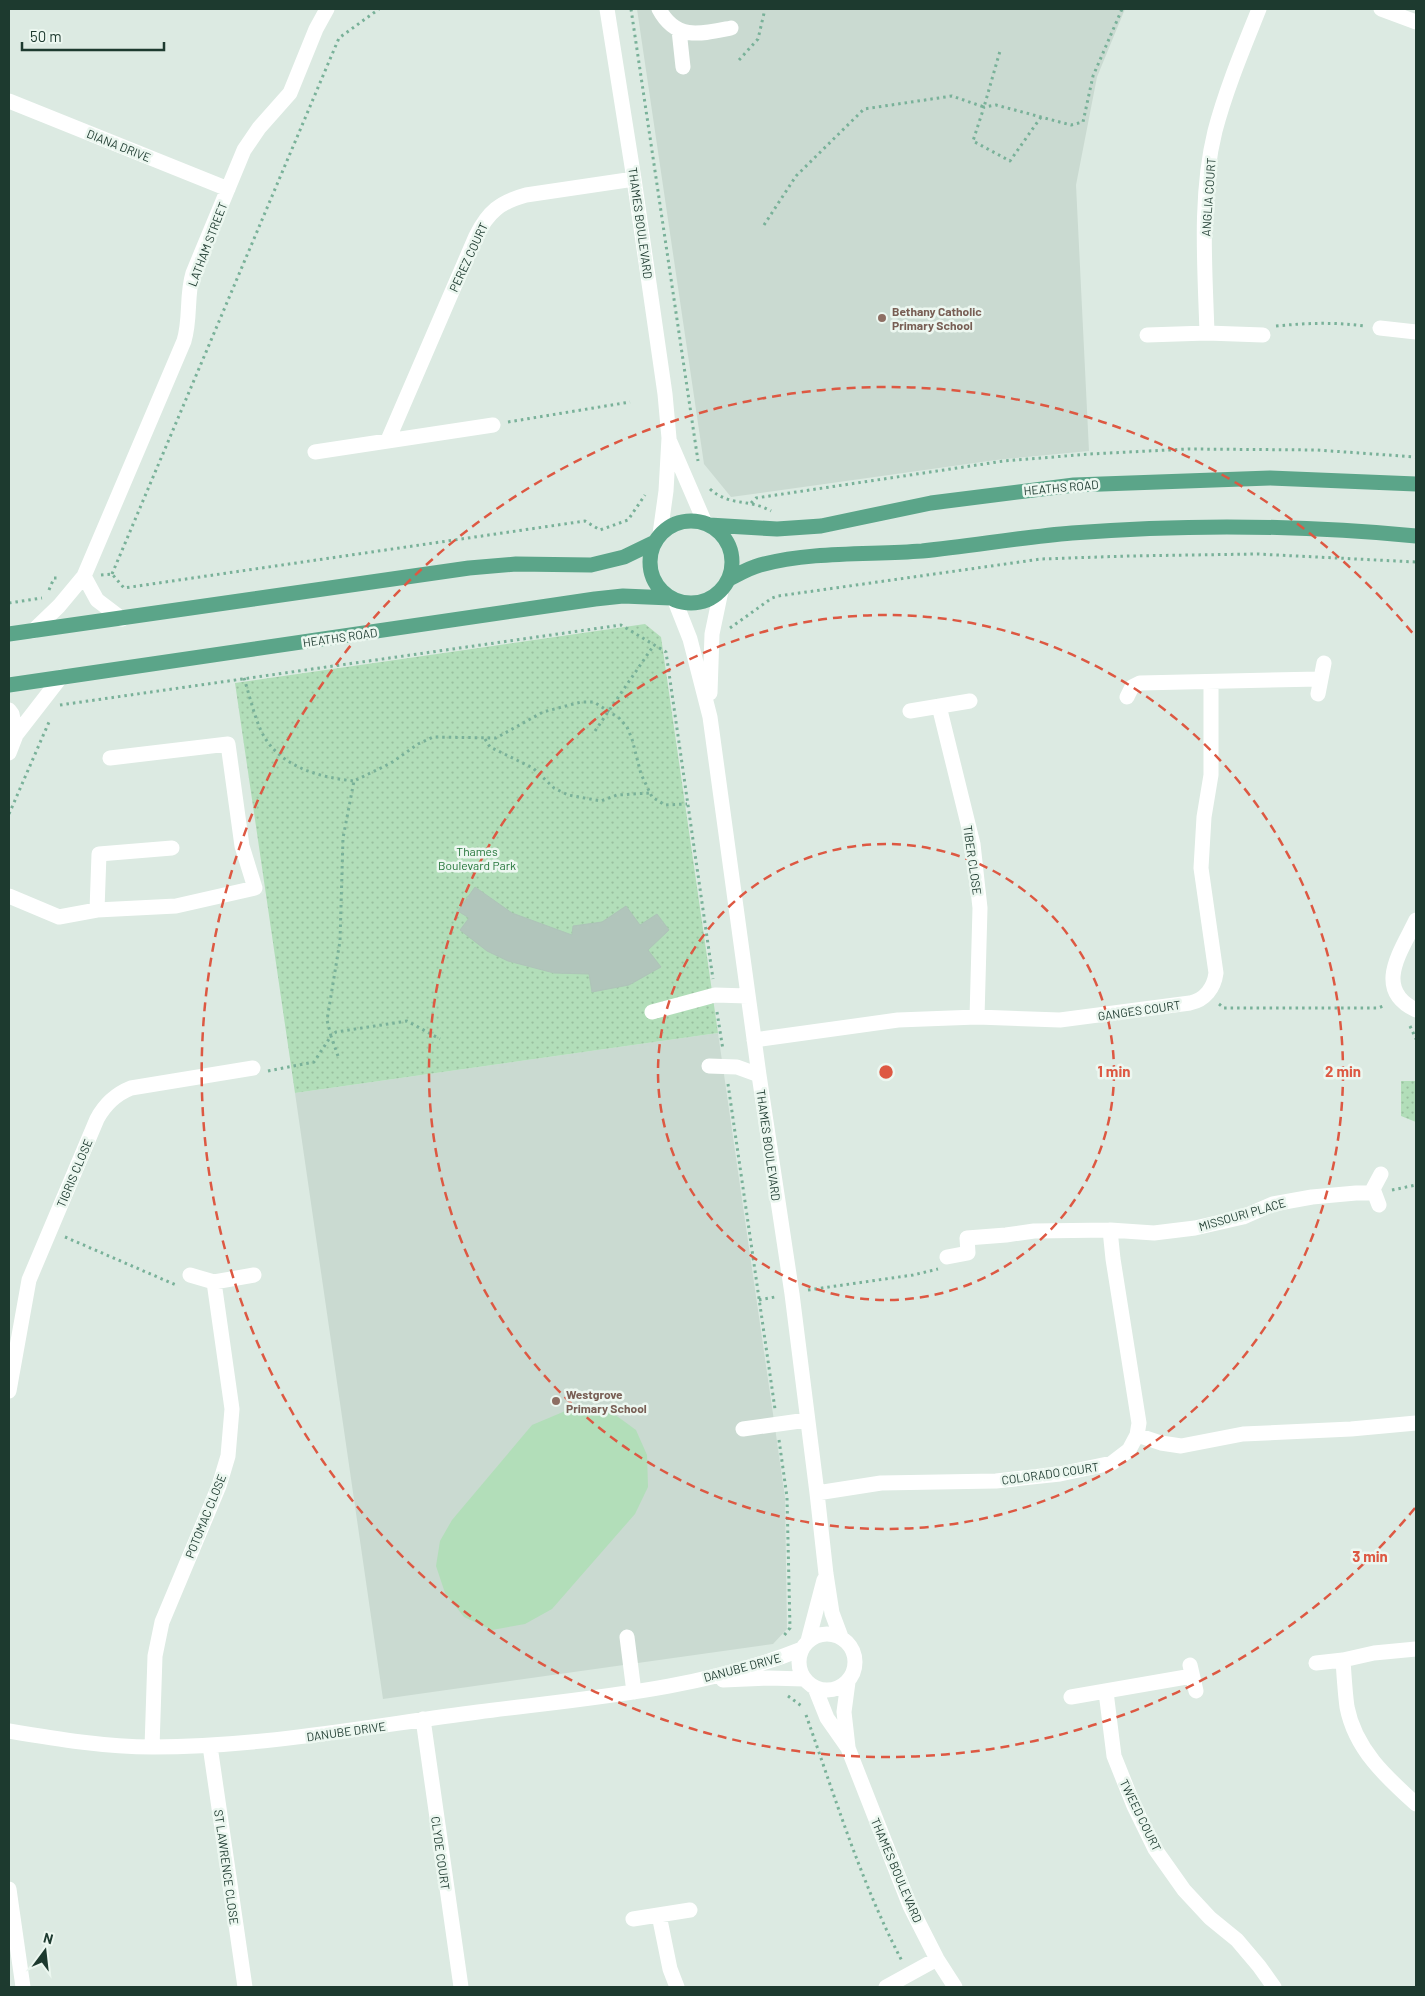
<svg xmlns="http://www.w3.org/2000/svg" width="1425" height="1996" font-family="Barlow,sans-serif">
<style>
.built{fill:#cadad1}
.park{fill:url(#park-dots)}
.pitch{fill:#b2deb9}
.building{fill:#b1c5bb;stroke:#aec4b8}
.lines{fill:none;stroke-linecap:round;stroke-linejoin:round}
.path{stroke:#79b199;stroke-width:3;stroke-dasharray:2.5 4;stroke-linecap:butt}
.minor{stroke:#fff;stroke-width:15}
.major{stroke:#5ba589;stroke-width:15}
.ring{fill:none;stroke:#dd5842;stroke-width:2.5;stroke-dasharray:9 6}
.education-dot{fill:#8d6e63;stroke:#ecf7f0;stroke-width:2}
.labels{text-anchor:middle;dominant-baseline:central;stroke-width:5;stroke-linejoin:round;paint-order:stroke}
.street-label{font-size:12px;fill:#1d3a2f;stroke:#ecf7f0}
.education-label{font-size:12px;font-weight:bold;fill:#785e54;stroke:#ecf7f0;text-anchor:start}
.park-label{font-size:12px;fill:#237539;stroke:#ecf7f0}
.centre{fill:#dd5842;stroke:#ecf7f0;stroke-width:2.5}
.ring-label{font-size:15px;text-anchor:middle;font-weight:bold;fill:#dd5842;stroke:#ecf7f0;stroke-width:5;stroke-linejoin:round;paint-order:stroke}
</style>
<defs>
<pattern id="park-dots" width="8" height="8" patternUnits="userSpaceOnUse" patternTransform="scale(1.25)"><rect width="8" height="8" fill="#b2deb9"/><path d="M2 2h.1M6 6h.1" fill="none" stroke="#99bf9f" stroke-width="1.8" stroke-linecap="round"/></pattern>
</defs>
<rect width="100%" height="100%" fill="#dceae2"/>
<path class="built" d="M637,9H1125L1097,77L1076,185L1089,451L996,460L731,497L704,464Z
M718,1033L785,1497L787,1629L773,1644L383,1699L295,1093Z"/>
<path class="park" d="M645,624L661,637L718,1033L295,1093L235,683Z
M1401,1081H1416V1122L1401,1116Z"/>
<path class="pitch" d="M582,1404L610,1411L636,1430L647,1455L648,1487L635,1514L552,1609L525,1624L492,1630L464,1617L445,1593L436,1566L440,1541L452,1520L532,1425Z"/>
<path class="building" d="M475,887L512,913L572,935L573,926L602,922L626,906L640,925L657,914L669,930L648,950L661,967L629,985L592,992L589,974L554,973L508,961L487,951L460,930L469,918L458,911Z"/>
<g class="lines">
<path class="path" d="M631,9L698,461
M739,60L758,39L765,9
M1041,117L1010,161L973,141L984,107L996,105L1071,125L1083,122L1093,76L1122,9
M764,225L796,176L864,109L952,96L984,107L1000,51
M1276,326C1307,323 1334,322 1365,326
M508,422L630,402
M710,489C730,507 748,498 771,511
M751,503L756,498L1004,461L1090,454L1188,449L1317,450L1416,457
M112,574L339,38L379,9
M101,575L112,574L124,588L585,521L600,530L628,520L645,495
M49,590L54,578H60
M9,603L42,598
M730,628L772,598L778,596L1041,559L1128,556L1257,554L1416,562
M244,678C249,694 253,711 259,726C274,765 316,777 354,781
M60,705L621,625L666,652L713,979
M595,731L654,645
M485,739L490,747L533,768L554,788L568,795L601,801L617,795L650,793
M9,814L49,722
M1219,1004L1224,1008H1378L1386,1005
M717,1012L723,1050
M1410,1026L1416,1039
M338,1056L331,1036L336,1032L407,1021L440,1039
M268,1071L314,1062L331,1036L327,1020L340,941L343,838L354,781L391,763L418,744L433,737L496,738L543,712L581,702H594L619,718L627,727L632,739L641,774L652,797L665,805L687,804
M728,1084L775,1409
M1392,1190L1416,1185
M65,1237L176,1285
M808,1290L913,1275L938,1269
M759,1300L775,1297
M779,1440L787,1497L790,1628L782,1638
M788,1696L803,1707
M806,1715C835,1797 861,1883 902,1961"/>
<path class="minor" d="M607,9L634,179L665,394L669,438L666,491L660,534
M659,9C676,41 701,34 731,28
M1381,9L1416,22
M679,30L683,67
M9,101L228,189
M1380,328L1416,332
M1207,333C1205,267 1199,196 1215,131C1226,89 1243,49 1259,9
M1147,335L1207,333L1263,335
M388,440L476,236C488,212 500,202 526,195L634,179
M670,442L705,523
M315,452L493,425
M84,576L97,600L122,619
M675,601L690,639L710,717L759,1075L792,1294L817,1493L826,1574L832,1613L841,1637
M33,631L59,606L84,576L184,341C191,318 186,296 193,273L244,150L259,128L290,93L316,29L327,9
M710,693L712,634L721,591
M1318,694L1324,663
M1127,697L1132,687L1140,683L1320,679
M939,706L973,844L980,908L977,1017
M9,710L12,714L16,735
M910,711L970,701
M9,753L16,735L61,677
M9,896L59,917L97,910L176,906L255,888L242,846L228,744L110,758
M97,910L99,854L172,848
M1416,920C1402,950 1372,989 1416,1010
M652,1012L715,995L748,996
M754,1040L898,1020L977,1017L1060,1020L1190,1003C1205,1000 1214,988 1216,973L1201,868L1204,817L1211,775V682
M709,1066L737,1067L759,1075
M1379,1205L1373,1189L1381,1174
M1110,1230L1113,1259L1139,1423L1137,1435
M947,1257L968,1253L967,1238L1006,1235L1034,1231L1110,1230L1154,1233L1195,1228L1243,1217L1273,1204L1312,1197L1356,1193H1374
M190,1275L214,1282L254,1275
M9,1391L29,1280L97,1119C105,1104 116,1094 131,1088L253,1068
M743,1429L807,1420
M817,1493L881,1483L996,1481L1060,1474L1112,1463L1129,1450L1137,1435L1161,1443L1181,1446L1243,1434L1351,1429L1416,1423
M799 1662a28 28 0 1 1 56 0a28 28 0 1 1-56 0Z
M627,1637L634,1692
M808,1641L824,1580
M1343,1660C1344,1676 1345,1692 1347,1707C1355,1749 1386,1777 1416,1804
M1316,1663L1343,1660L1374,1653L1416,1649
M1190,1665L1196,1691
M723,1680L769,1678L804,1679
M815,1688L827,1718L848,1748L910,1906L937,1959L955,1987
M1106,1692L1114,1756L1134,1806L1155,1849L1184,1890L1210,1918L1237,1940L1259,1966L1274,1987
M1071,1697L1192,1676
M423,1719L461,1987
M9,1731C57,1739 105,1747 153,1747C263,1747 370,1726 478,1712C587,1698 700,1690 802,1649
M210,1746L245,1987
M152,1747L155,1656L162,1622L219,1486L228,1456L232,1409L214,1282
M848,1747L844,1712L848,1682
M9,1889L23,1987
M659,1915L670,1969L677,1987
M633,1919L690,1910
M886,1987L937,1959"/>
<path class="major" d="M650 562a41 41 0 1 1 82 0a41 41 0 1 1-82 0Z
M709,525L777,529L821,526L931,503L1074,485L1270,478L1416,484
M729,579C739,574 749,568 760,565C812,551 869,555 922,551C972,546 1022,537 1072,533C1186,524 1302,525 1416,536
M9,634L469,568L516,564L591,565L624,557L655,542
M9,685L595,599L623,596L671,598"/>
</g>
<g class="ring">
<circle cx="886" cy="1072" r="228"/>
<circle cx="886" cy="1072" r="457"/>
<path d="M1415 1508A685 685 0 1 1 1415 636"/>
</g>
<g class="education-dot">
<circle cx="882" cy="318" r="5"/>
<circle cx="556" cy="1401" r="5"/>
</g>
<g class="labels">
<g class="street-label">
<text transform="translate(119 145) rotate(22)">DIANA DRIVE</text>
<text transform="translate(1208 197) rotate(-86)">ANGLIA COURT</text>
<text transform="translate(641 223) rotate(82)">THAMES BOULEVARD</text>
<text transform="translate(207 244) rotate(-69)">LATHAM STREET</text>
<text transform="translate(468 257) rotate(-65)">PEREZ COURT</text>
<text transform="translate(1061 487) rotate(-5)">HEATHS ROAD</text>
<text transform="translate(340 637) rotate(-8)">HEATHS ROAD</text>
<text transform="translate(973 860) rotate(82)">TIBER CLOSE</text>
<text transform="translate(1139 1010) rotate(-8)">GANGES COURT</text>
<text transform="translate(769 1145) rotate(82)">THAMES BOULEVARD</text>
<text transform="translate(74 1173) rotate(-67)">TIGRIS CLOSE</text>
<text transform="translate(1242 1214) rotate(-16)">MISSOURI PLACE</text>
<text transform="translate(1050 1473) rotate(-8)">COLORADO COURT</text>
<text transform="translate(205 1516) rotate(-68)">POTOMAC CLOSE</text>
<text transform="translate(742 1667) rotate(-15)">DANUBE DRIVE</text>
<text transform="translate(346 1731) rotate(-8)">DANUBE DRIVE</text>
<text transform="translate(1141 1815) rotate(64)">TWEED COURT</text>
<text transform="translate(441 1853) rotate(82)">CLYDE COURT</text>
<text transform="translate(227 1867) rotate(82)">ST LAWRENCE CLOSE</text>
<text transform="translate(897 1870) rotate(67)">THAMES BOULEVARD</text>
</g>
<g class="education-label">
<text x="892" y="311">Bethany Catholic<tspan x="892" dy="14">Primary School</tspan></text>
<text x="566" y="1394">Westgrove<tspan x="566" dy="14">Primary School</tspan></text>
</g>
<g class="park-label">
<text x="477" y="851">Thames<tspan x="477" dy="14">Boulevard Park</tspan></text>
</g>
</g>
<circle cx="886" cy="1072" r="8" class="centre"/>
<g class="ring-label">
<text x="1114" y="1077">1 min</text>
<text x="1343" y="1077">2 min</text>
<text x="1370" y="1562">3 min</text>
</g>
<rect width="1425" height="1996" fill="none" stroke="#1d3a2f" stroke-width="20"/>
<g transform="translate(45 1951) rotate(15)" stroke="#ecf7f0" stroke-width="4" paint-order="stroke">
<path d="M0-4L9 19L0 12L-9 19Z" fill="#1d3a2f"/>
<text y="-8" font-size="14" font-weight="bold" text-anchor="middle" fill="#1d3a2f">N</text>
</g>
<path d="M22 42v8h142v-8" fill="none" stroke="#1d3a2f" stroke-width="2.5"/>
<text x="30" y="42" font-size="15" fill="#1d3a2f" stroke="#ecf7f0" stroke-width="4" paint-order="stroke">50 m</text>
</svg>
